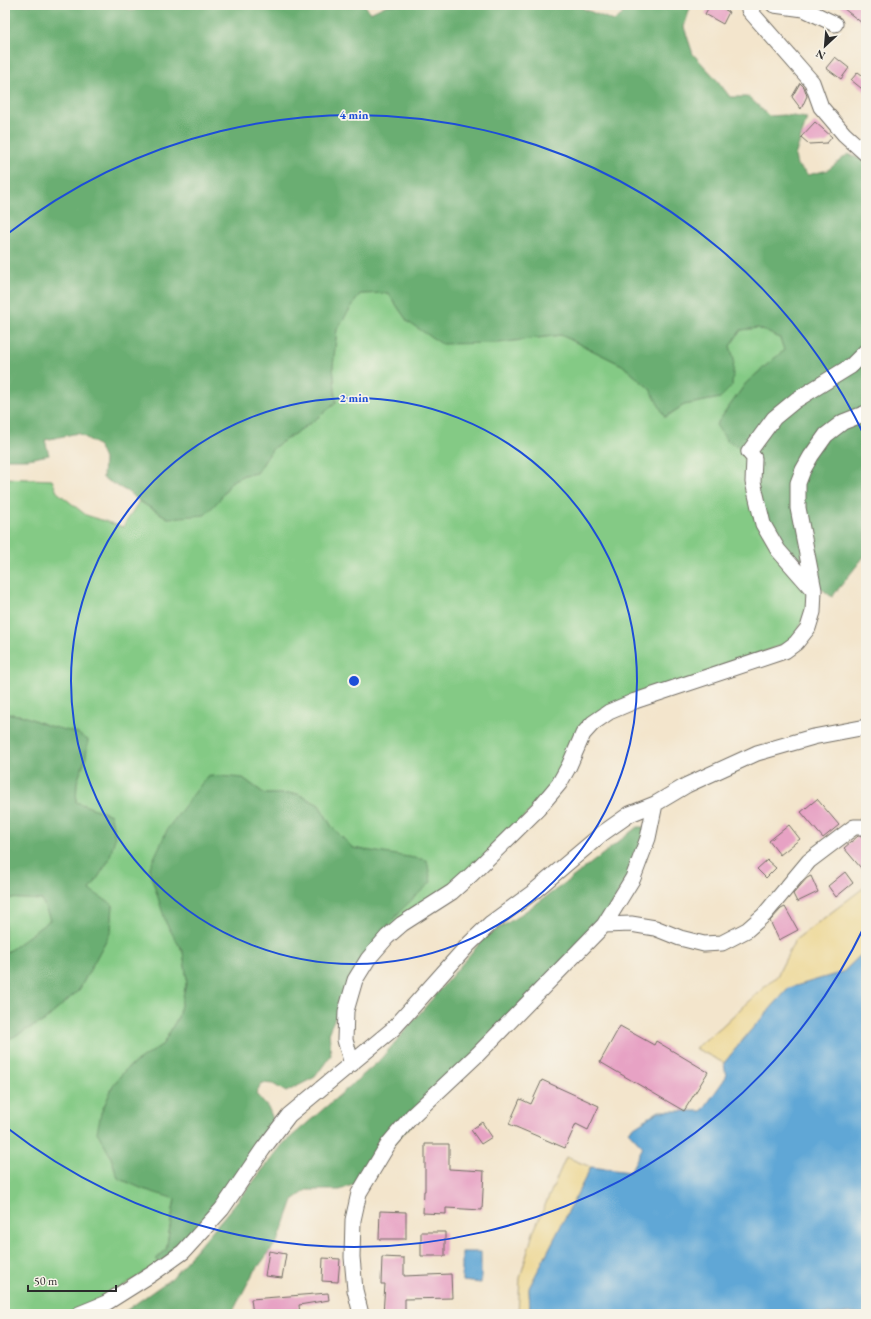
<svg xmlns="http://www.w3.org/2000/svg" width="871" height="1319" font-family="'EB Garamond',serif">
<style>
.green{fill:#84ca85;stroke:#587a58}
.forest{fill:#6bae72;stroke:#4b6c4e}
.sand{fill:#eeda9e;stroke:#8c8264}
.water{fill:#60a7d6;stroke:#466980}
.building{fill:#e7a2c4}
.lines{fill:none;stroke-linecap:round;stroke-linejoin:round}
.minor-casing{stroke:#716c63;stroke-width:17}
.minor{stroke:#fff;stroke-width:15}
.ring{fill:none;stroke:#1d4ed8;stroke-width:2}
.centre{fill:#1d4ed8;stroke:#f7f3e8;stroke-width:2}
.ring-label{font-size:12px;text-anchor:middle;font-weight:bold;fill:#1d4ed8;stroke:#f7f3e8;stroke-width:3.5;stroke-linejoin:round;paint-order:stroke}
</style>
<rect width="100%" height="100%" fill="#f7f3e8"/>
<filter id="ink" filterUnits="userSpaceOnUse"><feTurbulence type="fractalNoise" baseFrequency=".025" numOctaves="2"/><feDisplacementMap in="SourceGraphic" scale="8" xChannelSelector="R" yChannelSelector="G"/><feConvolveMatrix kernelMatrix="1 2 1 2 8 2 1 2 1" color-interpolation-filters="sRGB"/></filter>
<filter id="wash" filterUnits="userSpaceOnUse"><feTurbulence type="fractalNoise" baseFrequency=".012" numOctaves="4" result="noise"/><feDisplacementMap in="SourceGraphic" scale="16" xChannelSelector="R" yChannelSelector="G"/><feGaussianBlur stdDeviation="0.9" result="paint"/><feColorMatrix in="noise" values="0 0 0 0 0 0 0 0 0 0 0 0 0 0 0 0 0 1.4 0 .05"/><feComposite in="paint" operator="in"/></filter>
<g filter="url(#wash)">
<rect width="100%" height="100%" fill="#f3e5cc"/>
<path class="green" d="M388,293L408,322L498,343L561,335L622,365L650,389L666,417L684,405L720,398L734,359L730,346L741,330L758,328L780,338L784,350L746,383L716,425L749,452L806,587L809,601L799,629L787,643L600,713L555,786L450,890L378,937L402,909L386,854L353,848L332,827L319,805L298,794H265L243,778L166,923L183,952L187,980L178,1017L163,1044L126,1069L114,1084L101,1113L110,1155L118,1178L143,1189L175,1198L166,1250L156,1259L160,1263L92,1306L70,1314H5V1041L44,1021L79,990L111,931L113,905L89,891L109,860L111,815L76,802L77,782L86,757L46,725L24,716L5,713V478L52,480L57,492L86,515L123,527L139,501L168,518L220,499L232,481L244,475L257,473L273,448L312,422L336,403L333,366L337,329L359,294Z
M5,898L42,900L50,920L5,954Z"/>
<path class="forest" d="M13,5H113L134,11L141,5H365L370,13L387,5H578L584,9L614,21L623,14L614,5H691L684,27L693,54L717,80L730,97H749L769,116L785,115L807,118L795,156L797,165L808,175L828,170L848,154L866,161V554L832,597L789,563L754,517L749,452L727,441L716,425L746,383L784,350L780,338L758,328L741,330L730,346L734,359L732,386L720,398L684,405L665,417L650,389L622,365L561,335L498,343L442,344L408,322L388,293L360,294L337,329L333,366L336,403L312,422L273,448L257,473L244,475L232,481L220,499L205,515L168,518L139,501L128,492L103,478L104,459L98,445L78,433L45,440L49,455L28,459H5V9Z
M5,713L24,716L46,725L77,733L88,740L86,757L77,782L76,802L111,815L115,838L109,860L90,890L113,905L111,931L79,990L44,1021L5,1041V954L50,920L42,900L5,898Z
M208,775L243,778L265,794H298L319,805L332,827L353,848L427,860L431,882L402,909L378,937L339,1009L329,1031L331,1055L315,1077L286,1092L273,1084L262,1083L256,1094L269,1109L273,1119L237,1178L204,1222L160,1263L156,1259L166,1250L175,1199L143,1189L118,1178L110,1155L97,1132L101,1113L114,1084L126,1069L163,1044L178,1017L187,980L183,952L166,923L149,869L168,828Z
M637,827H644L642,849L607,915L357,1183L340,1190H307L293,1200L279,1239L252,1275L233,1311L234,1314H118L124,1312L172,1278L245,1192L283,1144L379,1061L485,937C539,905 588,866 637,827Z"/>
<path class="sand" d="M866,886V950L843,972L789,988L751,1030L724,1063L695,1048L720,1028L751,999L777,976L795,940Z
M566,1157L591,1167L529,1288L530,1314H518L520,1278L533,1233Z"/>
<path class="water" d="M866,950V1314H530L529,1288L591,1167L630,1172L643,1147L628,1131L659,1111H702L726,1077L724,1063L751,1030L789,988L843,972Z
M462,1252H481V1283L462,1281Z"/>
<g id="blocks">
<path class="building" d="M710,5H716L729,12L723,24L705,14Z
M839,5H866V18L862,23Z
M835,57L849,68L841,79L826,68Z
M858,72L866,78V92L851,80Z
M800,83L804,87L807,96L801,109L792,97Z
M815,122L832,137L827,143L809,144L801,137Z
M817,799L839,825L823,838L801,812Z
M789,825L800,839L780,855L769,841Z
M858,836L866,837V874L844,848Z
M767,860L776,868L766,878L757,869Z
M845,872L853,883L836,897L828,886Z
M811,876L818,892L797,902L793,894L807,878Z
M785,907L798,930L779,940L770,921L781,909Z
M620,1026L654,1045L656,1041L708,1072L684,1111L600,1062Z
M542,1080L599,1106L588,1130L576,1124L565,1148L509,1124L520,1099L531,1104Z
M482,1122L492,1137L481,1144L471,1130Z
M425,1144H449V1169L484,1171L482,1210L446,1208V1214L423,1213L424,1191H425Z
M380,1211L406,1212V1239H379Z
M421,1232H445V1256H421Z
M269,1251L286,1254L282,1278L265,1276Z
M382,1257L404,1258V1276L451,1274L452,1298L405,1299V1314H383L385,1284H381Z
M323,1258L340,1259L338,1282L322,1281Z
M328,1293L329,1300L299,1305L300,1314H253L251,1299Z"/>
</g>
</g>
<g filter="url(#ink)">
<use href="#blocks" fill-opacity="0" stroke="#716c63" stroke-width="1"/>
<g class="lines">
<defs>
<path id="minor" d="M755,5L749,10L812,82L821,107L844,134L866,154
M774,5L804,9L835,24
M813,590L778,550L763,524L753,482L754,458L749,452L774,418L796,400L851,366L866,351
M604,925L631,924L655,928L680,938L704,944L722,943L747,930L764,915L809,861L854,827H864L866,828
M352,1064L345,1040L346,1011L355,980L368,959L387,937L402,924L452,892L471,875L538,809L559,784L569,766L583,734L593,723L609,712L635,701L785,651L796,643L808,628L813,612L814,590L798,508V483L803,470L811,456L826,435L843,422L866,413
M79,1314L106,1303L152,1274L183,1252L222,1209L263,1149L289,1115L393,1029L469,944L491,923L532,893L603,833L630,814L655,804L687,785L757,753L813,737L866,727
M361,1314L355,1290L352,1257L353,1220L359,1193L389,1143L412,1116L478,1054L604,925L633,878L648,838L655,804"/>
</defs>
<use href="#minor" class="minor-casing"/>
<use href="#minor" class="minor"/>
</g>
</g>
<g class="ring">
<circle cx="354" cy="681" r="283"/>
<path d="M865 925A566 566 0 0 1 6 1127M6 235A566 566 0 0 1 865 437"/>
</g>
<circle cx="354" cy="681" r="6" class="centre"/>
<g class="ring-label">
<text x="354" y="119">4 min</text>
<text x="354" y="402">2 min</text>
</g>
<rect width="871" height="1319" fill="none" stroke="#f7f3e8" stroke-width="20"/>
<g transform="translate(825 46) rotate(206)" stroke="#f7f3e8" stroke-width="3" paint-order="stroke">
<path d="M0-3L7 15L0 10L-7 15Z" fill="#2b2b2b"/>
<text y="-6" font-size="11" font-weight="bold" text-anchor="middle" fill="#2b2b2b">N</text>
</g>
<path d="M28 1285v6h88v-6" fill="none" stroke="#2b2b2b" stroke-width="2"/>
<text x="34" y="1285" font-size="12" fill="#2b2b2b" stroke="#f7f3e8" stroke-width="3" paint-order="stroke">50 m</text>
</svg>
